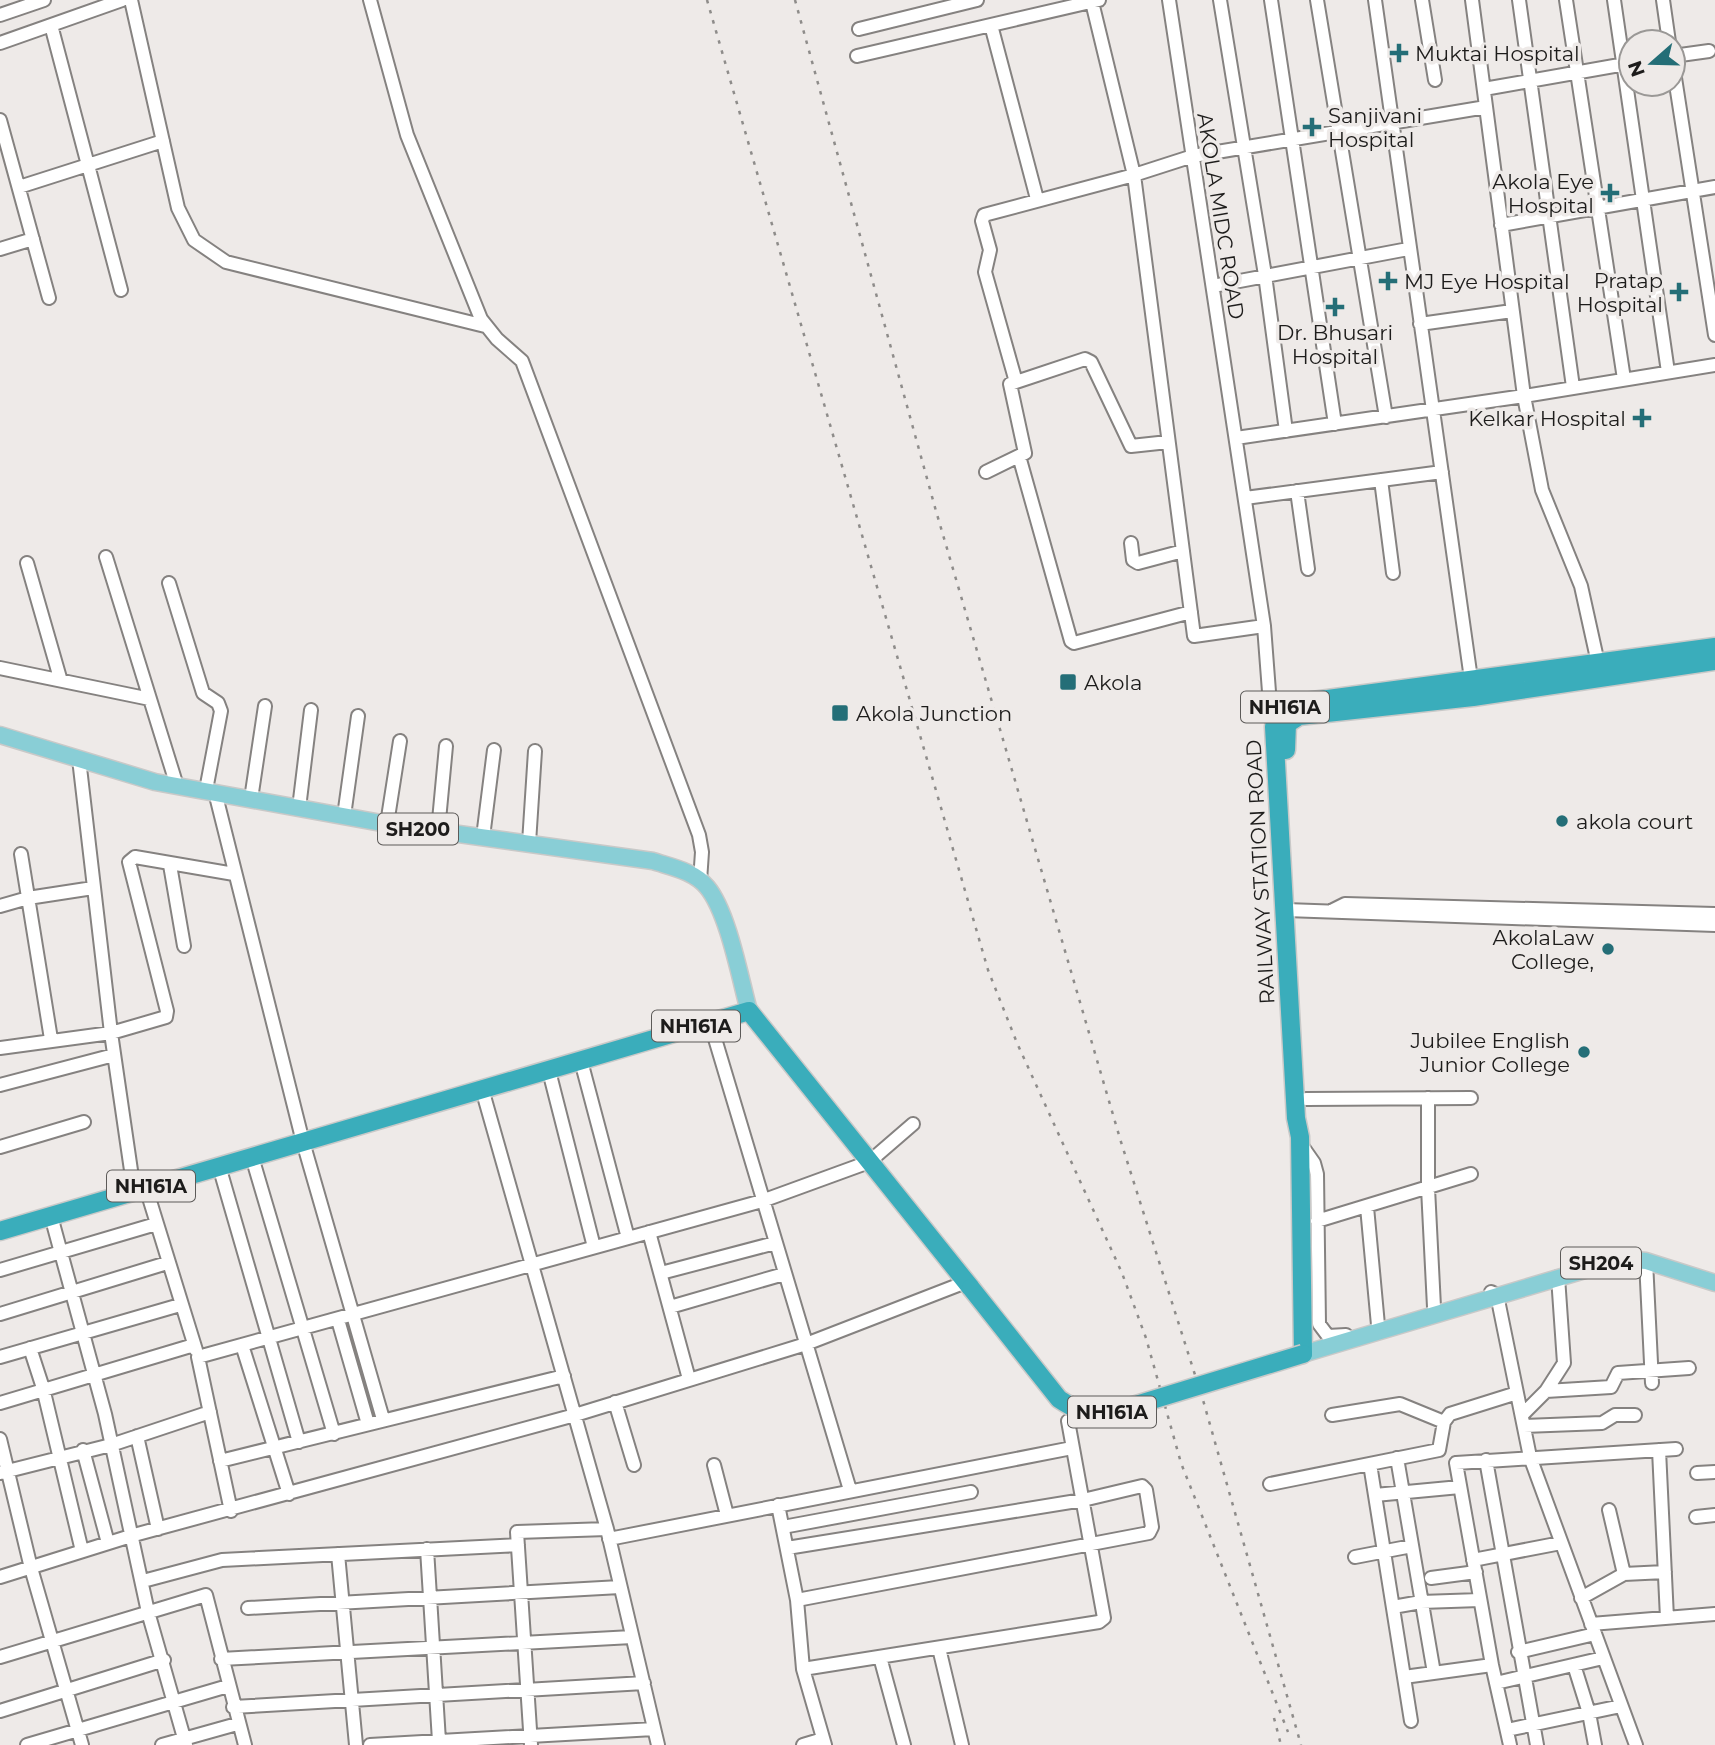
<svg xmlns="http://www.w3.org/2000/svg" width="1715" height="1745" font-family="Montserrat,sans-serif">
<style>
.lines{fill:none;stroke-linecap:round;stroke-linejoin:round}
.minor-casing{stroke:#858280;stroke-width:16}
.major-casing{stroke:#c9c9c8;stroke-width:19}
.highway-casing{stroke:#c9c9c8;stroke-width:21}
.minor{stroke:#fff;stroke-width:12}
.major{stroke:#89ced6;stroke-width:16}
.highway{stroke:#3aadbb;stroke-width:18}
.rail{stroke:#8e8c8a;stroke-width:2.5;stroke-dasharray:3.5 7;stroke-linecap:butt}
.highway-bridge-casing{stroke:#c9c9c8;stroke-width:21;stroke-linecap:butt}
.highway-bridge{stroke:#3aadbb;stroke-width:18}
.poi-dot{fill:#246e77;stroke:#eeeae8;stroke-width:2.5}
.labels{text-anchor:middle;dominant-baseline:central;stroke-width:7;stroke-linejoin:round;paint-order:stroke}
.shield{fill:#eeeae8;stroke:#5c5a58;stroke-width:2}
.shield-label{font-size:19px;font-weight:bold;fill:#1d1c1b}
.poi-label{font-size:21px;fill:#1d1c1b;stroke:#eeeae8;text-anchor:start}
.street-label{font-size:21px;fill:#1d1c1b;stroke:#eeeae8}
</style>
<rect width="100%" height="100%" fill="#eeeae8"/>
<g class="lines">
<defs>
<path id="minor" d="M131,0L178,208L194,240L226,262L485,326
M370,0L407,135L481,319L497,339L522,361L699,835L702,852L700,881
M1169,0L1264,626L1271,718L1278,719
M1220,0L1265,275L1286,431
M1271,0L1335,424
M1317,0L1386,417
M1375,0L1472,686
M1422,0L1435,80
M1472,0L1524,396L1542,490L1581,586L1598,663
M1519,0L1573,387
M1566,0L1624,379
M1614,0L1668,372
M1663,0L1669,42
M0,15L44,0
M51,25L121,290
M991,25L1037,199
M859,29L977,0
M0,43L122,0
M857,56L1099,0
M1673,56L1709,51
M1673,65L1715,335
M1484,89L1631,63
M0,120L49,298
M19,187L163,141
M1501,225L1715,187
M0,249L33,239
M1213,286L1408,249
M1420,324L1512,311
M1016,382L985,272L990,250L982,221L984,215L1134,175L1092,2
M1236,438L1524,396L1715,365
M1019,456L1071,641L1074,643L1191,612
M986,472L1025,453L1010,384L1085,359L1091,362L1131,446L1168,442
M1381,480L1393,573
M1297,491L1308,569
M1245,498L1442,472
M1131,543L1133,560L1138,563L1183,551
M106,557L177,786
M27,563L60,678
M169,583L203,693L218,703L221,711L206,790
M1264,626L1194,636L1134,175L1193,156L1486,107
M0,668L150,699
M79,759L111,1033L134,1191
M215,792L303,1142L383,1419
M251,799L265,706
M299,808L311,710
M344,816L358,716
M387,824L400,741
M438,831L446,746
M483,837L494,750
M529,843L535,751
M21,854L51,1039
M170,865L184,946
M0,906L28,898L93,888
M1286,910L1715,925
M1333,910L1345,904L1715,914
M710,1022L850,1490
M0,1048L111,1033L166,1017L167,1011L129,862L135,857L234,874
M581,1061L628,1238
M549,1071L594,1247
M0,1085L114,1055
M482,1089L607,1529L658,1745
M1428,1098V1188L1434,1307
M1306,1099L1471,1098
M1300,1143L1314,1163L1317,1174L1319,1324L1328,1336L1346,1335
M0,1147L84,1122
M252,1157L334,1434
M219,1166L299,1442
M146,1188L196,1350
M1367,1207L1378,1325
M51,1216L105,1414L148,1612L186,1745
M1317,1221L1471,1174
M649,1232L689,1379
M1646,1261L1652,1383
M0,1270L156,1224
M661,1273L775,1243
M1491,1292L1497,1295L1530,1457L1636,1745
M670,1307L784,1274
M0,1314L167,1263
M338,1320L368,1424
M242,1345L289,1494
M30,1348L43,1388L82,1551
M0,1357L180,1305
M1546,1391L1611,1387L1618,1373L1689,1368
M615,1402L634,1465
M0,1403L194,1345
M1332,1415L1400,1404L1444,1422
M1522,1415L1546,1391L1564,1363L1558,1277
M1524,1426L1602,1423L1615,1415H1635
M137,1436L158,1529
M0,1439L31,1568L82,1745
M83,1450L108,1543
M1659,1450L1667,1618
M1397,1458L1434,1673
M1486,1460L1537,1745
M220,1461L564,1376
M1370,1464L1411,1721
M714,1465L727,1515
M0,1473L111,1445L210,1412
M1697,1473L1715,1472
M1270,1484L1439,1450L1444,1422L1450,1414L1517,1393
M1375,1495L1460,1487
M778,1505L797,1600L803,1669
M1609,1510L1624,1574
M231,1511L198,1357L762,1201L869,1162L913,1124
M1696,1517L1715,1515
M783,1527L971,1492
M609,1539L1072,1448
M787,1548L1083,1500L1142,1486L1146,1490L1152,1527L1149,1533L797,1600
M427,1549L439,1741
M338,1554L356,1745
M1355,1557L1412,1546
M1473,1560L1561,1543
M0,1577L134,1535L575,1415L806,1344L966,1282
M1431,1578L1476,1572
M143,1581L222,1560L518,1545
M1581,1598L1624,1574L1665,1572
M1393,1607L1421,1602L1480,1600
M248,1608L620,1587
M1591,1624L1715,1614
M939,1648L962,1745
M1518,1652L1595,1634
M0,1657L206,1595L245,1745
M880,1657L904,1745
M221,1659L632,1637
M1574,1665L1589,1713L1595,1745
M1404,1677L1492,1665
M1496,1683L1603,1658
M233,1707L644,1683
M0,1711L164,1660
M1507,1730L1621,1706
M27,1745L228,1686
M162,1745L237,1724
M370,1745L654,1729
M531,1745L517,1532L607,1529
M803,1745L823,1739
M825,1745L803,1669L1099,1622L1104,1618L1068,1421
M1510,1745L1492,1665L1456,1463L1676,1449"/>
<path id="major" d="M0,735L155,782L387,824L653,861C671,867 694,871 707,887C728,912 740,978 749,1011
M1303,1354L1622,1259L1646,1261L1715,1283"/>
<path id="highway" d="M1286,750L1287,724L1299,716L1473,697L1715,661
M0,1231L749,1011L971,1288
M1303,1354L1300,1137L1296,1118L1274,727C1276,712 1284,706 1298,703L1715,647"/>
</defs>
<use href="#minor" class="minor-casing"/>
<use href="#major" class="major-casing"/>
<use href="#highway" class="highway-casing"/>
<use href="#minor" class="minor"/>
<use href="#major" class="major"/>
<use href="#highway" class="highway"/>
<path class="rail" d="M707,0L988,970L1017,1043L1122,1273L1146,1338L1181,1463L1288,1732
M795,0L936,511L1121,1142L1203,1400L1301,1745
M1274,1718L1281,1745"/>
<defs>
<path id="highway-bridge" d="M971,1288L1059,1399C1074,1409 1085,1414 1103,1415L1303,1354"/>
</defs>
<use href="#highway-bridge" class="highway-bridge-casing"/>
<use href="#highway-bridge" class="highway-bridge"/>
</g>
<g class="poi-dot">
<path d="M1395.5 42.5h7v7h7v7h-7v7h-7v-7h-7v-7h7z"/>
<path d="M1308.5 116.5h7v7h7v7h-7v7h-7v-7h-7v-7h7z"/>
<path d="M1606.5 182.5h7v7h7v7h-7v7h-7v-7h-7v-7h7z"/>
<path d="M1384.5 270.5h7v7h7v7h-7v7h-7v-7h-7v-7h7z"/>
<path d="M1675.5 281.5h7v7h7v7h-7v7h-7v-7h-7v-7h7z"/>
<path d="M1331.5 296.5h7v7h7v7h-7v7h-7v-7h-7v-7h7z"/>
<path d="M1638.5 407.5h7v7h7v7h-7v7h-7v-7h-7v-7h7z"/>
<rect x="1059" y="673" width="18" height="18" rx="3.5"/>
<rect x="831" y="704" width="18" height="18" rx="3.5"/>
<circle cx="1562" cy="821" r="7"/>
<circle cx="1608" cy="949" r="7"/>
<circle cx="1584" cy="1052" r="7"/>
</g>
<g class="labels">
<g class="shield">
<rect x="1241" y="691.5" width="88" height="31" rx="5"/>
<rect x="378" y="813.5" width="80" height="31" rx="5"/>
<rect x="652" y="1010.5" width="88" height="31" rx="5"/>
<rect x="107" y="1170.5" width="88" height="31" rx="5"/>
<rect x="1561" y="1247.5" width="80" height="31" rx="5"/>
<rect x="1068" y="1396.5" width="88" height="31" rx="5"/>
</g>
<g class="shield-label">
<text x="1285" y="707">NH161A</text>
<text x="418" y="829">SH200</text>
<text x="696" y="1026">NH161A</text>
<text x="151" y="1186">NH161A</text>
<text x="1601" y="1263">SH204</text>
<text x="1112" y="1412">NH161A</text>
</g>
<g class="poi-label">
<text x="1415" y="53">Muktai Hospital</text>
<text x="1328" y="115">Sanjivani<tspan x="1328" dy="24">Hospital</tspan></text>
<text x="1594" y="181" text-anchor="end">Akola Eye<tspan x="1594" dy="24">Hospital</tspan></text>
<text x="1663" y="280" text-anchor="end">Pratap<tspan x="1663" dy="24">Hospital</tspan></text>
<text x="1404" y="281">MJ Eye Hospital</text>
<text x="1335" y="332" text-anchor="middle">Dr. Bhusari<tspan x="1335" dy="24">Hospital</tspan></text>
<text x="1626" y="418" text-anchor="end">Kelkar Hospital</text>
<text x="1084" y="682">Akola</text>
<text x="856" y="713">Akola Junction</text>
<text x="1576" y="821">akola court</text>
<text x="1594" y="937" text-anchor="end">AkolaLaw<tspan x="1594" dy="24">College,</tspan></text>
<text x="1570" y="1040" text-anchor="end">Jubilee English<tspan x="1570" dy="24">Junior College</tspan></text>
</g>
<g class="street-label">
<text transform="translate(1221 216) rotate(81)">AKOLA MIDC ROAD</text>
<text transform="translate(1260 872) rotate(-93)">RAILWAY STATION ROAD</text>
</g>
</g>
<g transform="translate(1652 63) rotate(250)"><circle r="33" fill="#eeeae8" stroke="#9a9896" stroke-width="2"/>
<path d="M0-5L12 26L0 18L-12 26Z" fill="#246e77"/>
<text y="-10" font-size="19" font-weight="bold" text-anchor="middle" fill="#1d1c1b">N</text>
</g>
</svg>
